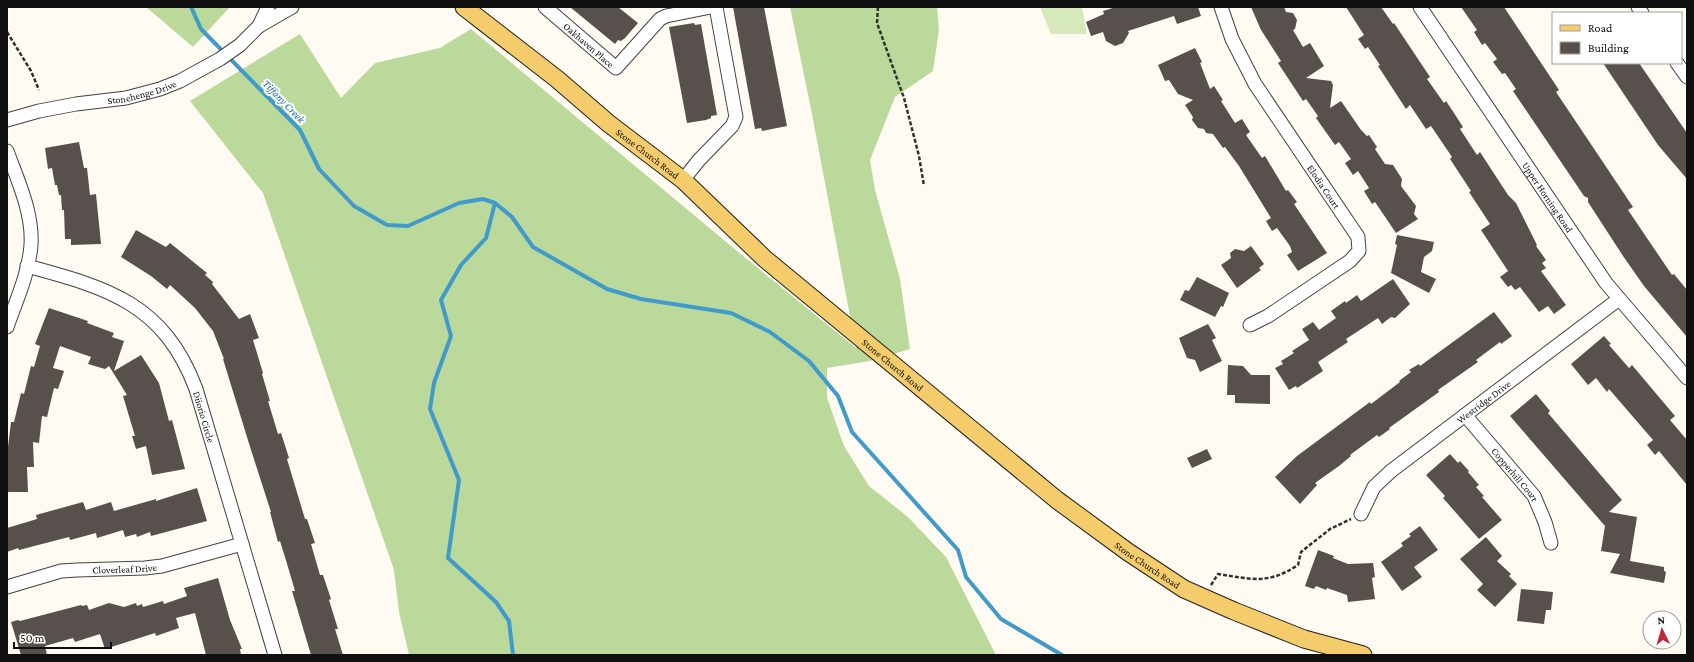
<svg xmlns="http://www.w3.org/2000/svg" width="1694" height="662" font-family="'Crimson Pro',serif">
<style>
.green{fill:#d5e9bb}
.forest{fill:#bad99b}
.lines{fill:none;stroke-linecap:round;stroke-linejoin:round}
.stream{stroke:#409bcb;stroke-width:4}
.building{fill:#58504c}
.minor-casing{stroke:#424242;stroke-width:15}
.major-casing{stroke:#202020;stroke-width:19}
.path{stroke:#313131;stroke-width:2.5;stroke-dasharray:4 2;stroke-linecap:butt}
.minor{stroke:#fff;stroke-width:13}
.major{stroke:#f5cc6b;stroke-width:17}
.labels{text-anchor:middle;dominant-baseline:central;stroke-width:4;stroke-linejoin:round;paint-order:stroke}
.street-label{font-size:10px;fill:#0f0f0f;stroke:#fff}
.water-label{font-size:11px;font-style:italic;fill:#1a6c9f;stroke:#fff}
</style>
<rect width="100%" height="100%" fill="#fffbf2"/>
<path class="green" d="M1040,7H1082L1087,34H1051Z"/>
<path class="forest" d="M146,7H230L193,47Z
M790,7H937L939,30L933,71L895,97L870,160L875,190L900,279L910,349L870,361L827,368V398L844,446L869,486L908,517L946,557L996,655H409L399,612L394,570L263,193L190,101L300,34L341,98L375,63L440,48L471,29L737,251L856,348L812,114Z"/>
<g class="lines">
<path class="stream" d="M191,7L201,29L300,130L319,169L354,206L387,225L408,226L459,203L483,199L495,203L512,217L533,247L607,289L641,299L731,313L770,332L809,361L838,396L852,432L958,550L966,577L1001,619L1062,655
M495,203L486,238L461,265L441,300L451,336L434,383L430,409L459,480L448,558L496,602L509,621L513,655"/>
</g>
<path class="building" d="M570,7H618L638,23L625,38L621,41L618,40L615,44Z
M733,7H764L787,126L762,131L761,128L755,129Z
M1116,7H1198L1201,16L1177,24L1174,16L1128,31L1129,33L1123,43L1115,46L1106,41L1103,32L1091,36L1086,22L1104,14L1103,11Z
M1251,7H1284L1286,12L1293,13L1297,20L1295,29L1293,30L1303,47L1310,43L1324,66L1306,78L1331,81L1333,85L1330,108L1341,101L1361,130L1367,136L1369,135L1377,147L1375,149L1385,164L1393,165L1402,179L1401,186L1416,206L1414,214L1418,219L1396,233L1375,202L1372,204L1364,191L1369,188L1358,171L1353,175L1345,163L1351,159L1339,142L1335,145L1316,118L1318,116L1306,99L1303,101L1278,63L1281,61L1261,30Z
M1346,7H1381L1393,24L1394,23L1430,77L1427,79L1444,103L1446,101L1454,113L1463,127L1460,129L1477,155L1480,152L1508,195L1516,203L1537,245L1536,246L1546,260L1542,263L1546,268L1541,271L1566,305L1554,314L1548,306L1539,312L1520,287L1515,290L1511,285L1508,287L1500,277L1508,271L1481,230L1490,224L1469,192L1471,191L1450,159L1452,157L1431,126L1426,129L1410,105L1406,109L1378,66L1380,65L1368,47L1365,49L1358,39L1364,35Z
M1461,7H1504L1559,90L1556,92L1633,207L1628,210L1672,275L1674,274L1687,290V337L1644,286L1623,256L1588,202V198L1584,196L1513,91L1516,89L1505,73L1502,74L1493,62L1497,59L1485,43L1482,45L1474,32L1477,30Z
M694,23L695,25L701,24L717,115L711,116V118L706,120L687,123L669,27Z
M1195,48L1202,62L1200,63L1210,89L1214,86L1223,100L1221,101L1235,123L1242,119L1250,132L1246,135L1262,158L1265,156L1286,191L1288,190L1297,202L1294,204L1327,253L1298,271L1287,255L1292,252L1290,246L1277,228L1272,231L1266,221L1271,218L1239,166L1225,147L1223,148L1213,134L1206,133L1204,129L1198,128L1192,120L1193,117L1185,105L1193,100L1178,94L1169,80L1165,81L1158,65Z
M1603,63H1639L1687,133V179L1658,145Z
M79,142L84,168H87L90,195L96,194L101,244L71,245V239H65L64,210H62L61,195H59L57,185H55L52,168L48,169L45,148Z
M136,230L166,247L170,243L207,273L205,275L213,282L212,284L239,319L250,314L259,338L253,340L263,373L262,374L270,401H268L278,434L281,433L289,458L287,459L305,519H307L315,543L311,544L320,575H323L331,599L329,600L338,629H335L343,655H311L292,591H295L288,567L280,541L278,542L270,512H271L251,450L223,359H224L213,331L195,308L170,285L167,289L151,276L121,257Z
M1397,235L1434,242L1432,251L1424,257L1421,272L1436,279L1429,293L1391,273L1397,245L1395,244Z
M1251,246L1264,264L1259,268L1261,270L1237,288L1221,265L1231,258L1230,253L1235,249L1244,251Z
M1197,277L1229,293L1223,307L1221,306L1215,317L1180,300L1185,290L1189,291Z
M1393,279L1410,304L1395,318L1391,317L1382,324L1378,318L1346,339L1348,342L1318,362L1323,371L1297,388L1296,386L1289,390L1275,368L1283,364L1281,361L1294,353L1292,351L1309,340L1302,329L1313,322L1319,330L1336,318L1331,311L1345,301L1346,303L1357,295L1361,301Z
M49,308L88,321L87,323L114,333L112,337L124,341L114,371L141,355L159,383L169,421L172,420L185,469L152,475L146,446L136,449L132,436H135L123,396L127,395L109,366L105,369L88,364L91,357L60,346L53,368L64,371L58,389L54,388L47,417L42,416L39,443L33,442L34,467H27L28,492H7V455L11,422H14L21,393L24,394L31,366L34,367L40,346L35,344Z
M1494,312L1512,336L1501,344L1500,342L1476,360L1478,362L1438,390L1439,392L1389,428L1390,429L1379,437L1377,435L1350,455L1351,456L1339,466L1315,483L1317,485L1300,504L1275,477L1297,456L1370,402L1371,404L1400,382L1399,381L1411,372L1409,370L1419,364L1420,366Z
M1208,324L1216,338L1212,340L1222,361L1200,372L1195,360L1187,358L1179,338Z
M1604,336L1611,344L1609,345L1629,368L1632,365L1675,416L1670,420L1687,440V485L1659,451L1655,455L1647,445L1653,440L1609,389L1607,392L1596,378L1588,385L1571,364Z
M1228,365L1243,366L1251,375H1270V404L1235,403V395H1227Z
M1536,394L1550,411L1548,413L1622,500L1609,512L1637,517L1630,561L1664,567V571L1666,572L1664,583L1610,573L1620,554L1601,551L1605,526L1510,416Z
M1207,449L1212,459L1192,468L1187,458Z
M1450,454L1458,463L1460,461L1469,471L1468,472L1479,485L1476,487L1484,496L1482,497L1502,520L1479,539L1443,498L1445,496L1426,475Z
M197,488L207,521L151,536L150,532L137,537L136,534L125,537L123,530L97,538L96,533L70,540L69,537L19,550L18,548L7,552V528L37,519L36,515L83,502L86,510L111,502L114,511L156,499V501Z
M1420,526L1438,550L1414,567L1422,577L1402,591L1381,562L1403,546L1401,543L1411,536L1409,534Z
M1486,537L1502,556L1497,561L1511,574L1509,576L1517,584L1495,607L1477,590L1483,584L1460,559Z
M1318,550L1334,556L1333,558L1348,564L1373,563L1375,577L1372,578L1375,599L1348,602L1347,595L1327,588L1326,590L1316,586L1314,589L1305,586Z
M218,578L230,620L242,649H240L241,655H206L195,613L176,618L179,628L156,636L155,633L105,649L100,634L75,642L73,638L45,646L47,655H21L11,622L18,620L20,621L81,605L82,606L87,605L89,610L109,603L124,607L136,603L137,606L142,604L143,607L163,601L164,604L187,596L184,588Z
M1521,589L1553,592L1551,610H1546L1544,624L1517,621Z"/>
<g class="lines">
<defs>
<g id="minor">
<path id="s1" d="M545,7L616,68L660,19L666,16L711,7"/>
<path id="s2" d="M1221,7L1232,39L1255,84L1358,237L1359,251L1350,261L1268,316L1250,325"/>
<path id="s3" d="M1420,7L1606,283L1687,378"/>
<path d="M1638,7L1642,13"/>
<path d="M259,26L268,7"/>
<path d="M1677,63L1687,77"/>
<path id="s4" d="M7,120L39,111L76,104L126,98L160,89L180,81L220,59L240,45L259,26L292,7"/>
<path d="M7,151C18,181 33,213 31,245C29,273 16,301 7,327"/>
<path d="M683,180L699,160L732,126L736,117L716,7"/>
<path id="s5" d="M27,266C109,288 164,304 196,389L275,655"/>
<path id="s6" d="M1465,415L1534,496L1545,522L1551,543"/>
<path id="s7" d="M1361,514L1374,487L1391,471L1619,299"/>
<path id="s8" d="M7,587L61,571L77,570L145,568L162,566L242,544"/>
</g>
<g id="major">
<path id="s9" d="M464,7L557,79L608,123L683,180L765,259L1057,500L1128,552L1184,589L1234,611L1304,639L1363,655"/>
</g>
</defs>
<use href="#minor" class="minor-casing"/>
<use href="#major" class="major-casing"/>
<path class="path" d="M878,7L877,23L904,98L919,156L924,186
M7,32L31,71L39,90
M1211,585L1218,574C1251,579 1268,585 1298,565L1301,552L1330,529L1351,519"/>
<use href="#minor" class="minor"/>
<use href="#major" class="major"/>
</g>
<g class="labels">
<g class="street-label">
<text stroke="none"><textPath href="#s1" startOffset="58">Oakhaven Place</textPath></text>
<text stroke="none"><textPath href="#s4" startOffset="138">Stonehenge Drive</textPath></text>
<text stroke="none"><textPath href="#s9" startOffset="235">Stone Church Road</textPath></text>
<text stroke="none"><textPath href="#s2" startOffset="208">Elodia Court</textPath></text>
<text stroke="none"><textPath href="#s3" startOffset="229">Upper Horning Road</textPath></text>
<text stroke="none"><textPath href="#s9" startOffset="559">Stone Church Road</textPath></text>
<text stroke="none"><textPath href="#s7" startOffset="169">Westridge Drive</textPath></text>
<text stroke="none"><textPath href="#s5" startOffset="249">Diiorio Circle</textPath></text>
<text stroke="none"><textPath href="#s6" startOffset="78">Copperhill Court</textPath></text>
<text stroke="none"><textPath href="#s9" startOffset="883">Stone Church Road</textPath></text>
<text stroke="none"><textPath href="#s8" startOffset="120">Cloverleaf Drive</textPath></text>
</g>
<g class="water-label">
<text transform="translate(284 101) rotate(46)">Tiffany Creek</text>
</g>
</g>
<rect width="1694" height="662" fill="none" stroke="#0f0f0f" stroke-width="16"/>
<rect x="1552" y="12" width="130" height="52" fill="#ffffff" stroke="#9f9f9f"/>
<rect x="1560" y="25" width="20" height="6" fill="#f5cc6b" stroke="#9f9f9f"/>
<text x="1588" y="32" font-size="12" fill="#0f0f0f">Road</text>
<rect x="1560" y="42" width="20" height="12" fill="#58504c" stroke="#9f9f9f"/>
<text x="1588" y="52" font-size="12" fill="#0f0f0f">Building</text>
<g transform="translate(1662 630) rotate(355)"><circle r="19" fill="#ffffff" stroke="#9f9f9f"/>
<path d="M0-3L7 15L0 10L-7 15Z" fill="#bd2938"/>
<text y="-6" font-size="11" font-weight="bold" text-anchor="middle" fill="#0f0f0f">N</text>
</g>
<path d="M14 642v6h97v-6" fill="none" stroke="#0f0f0f" stroke-width="2"/>
<text x="20" y="642" font-size="12" fill="#0f0f0f" stroke="#ffffff" stroke-width="3" paint-order="stroke">50 m</text>
</svg>
